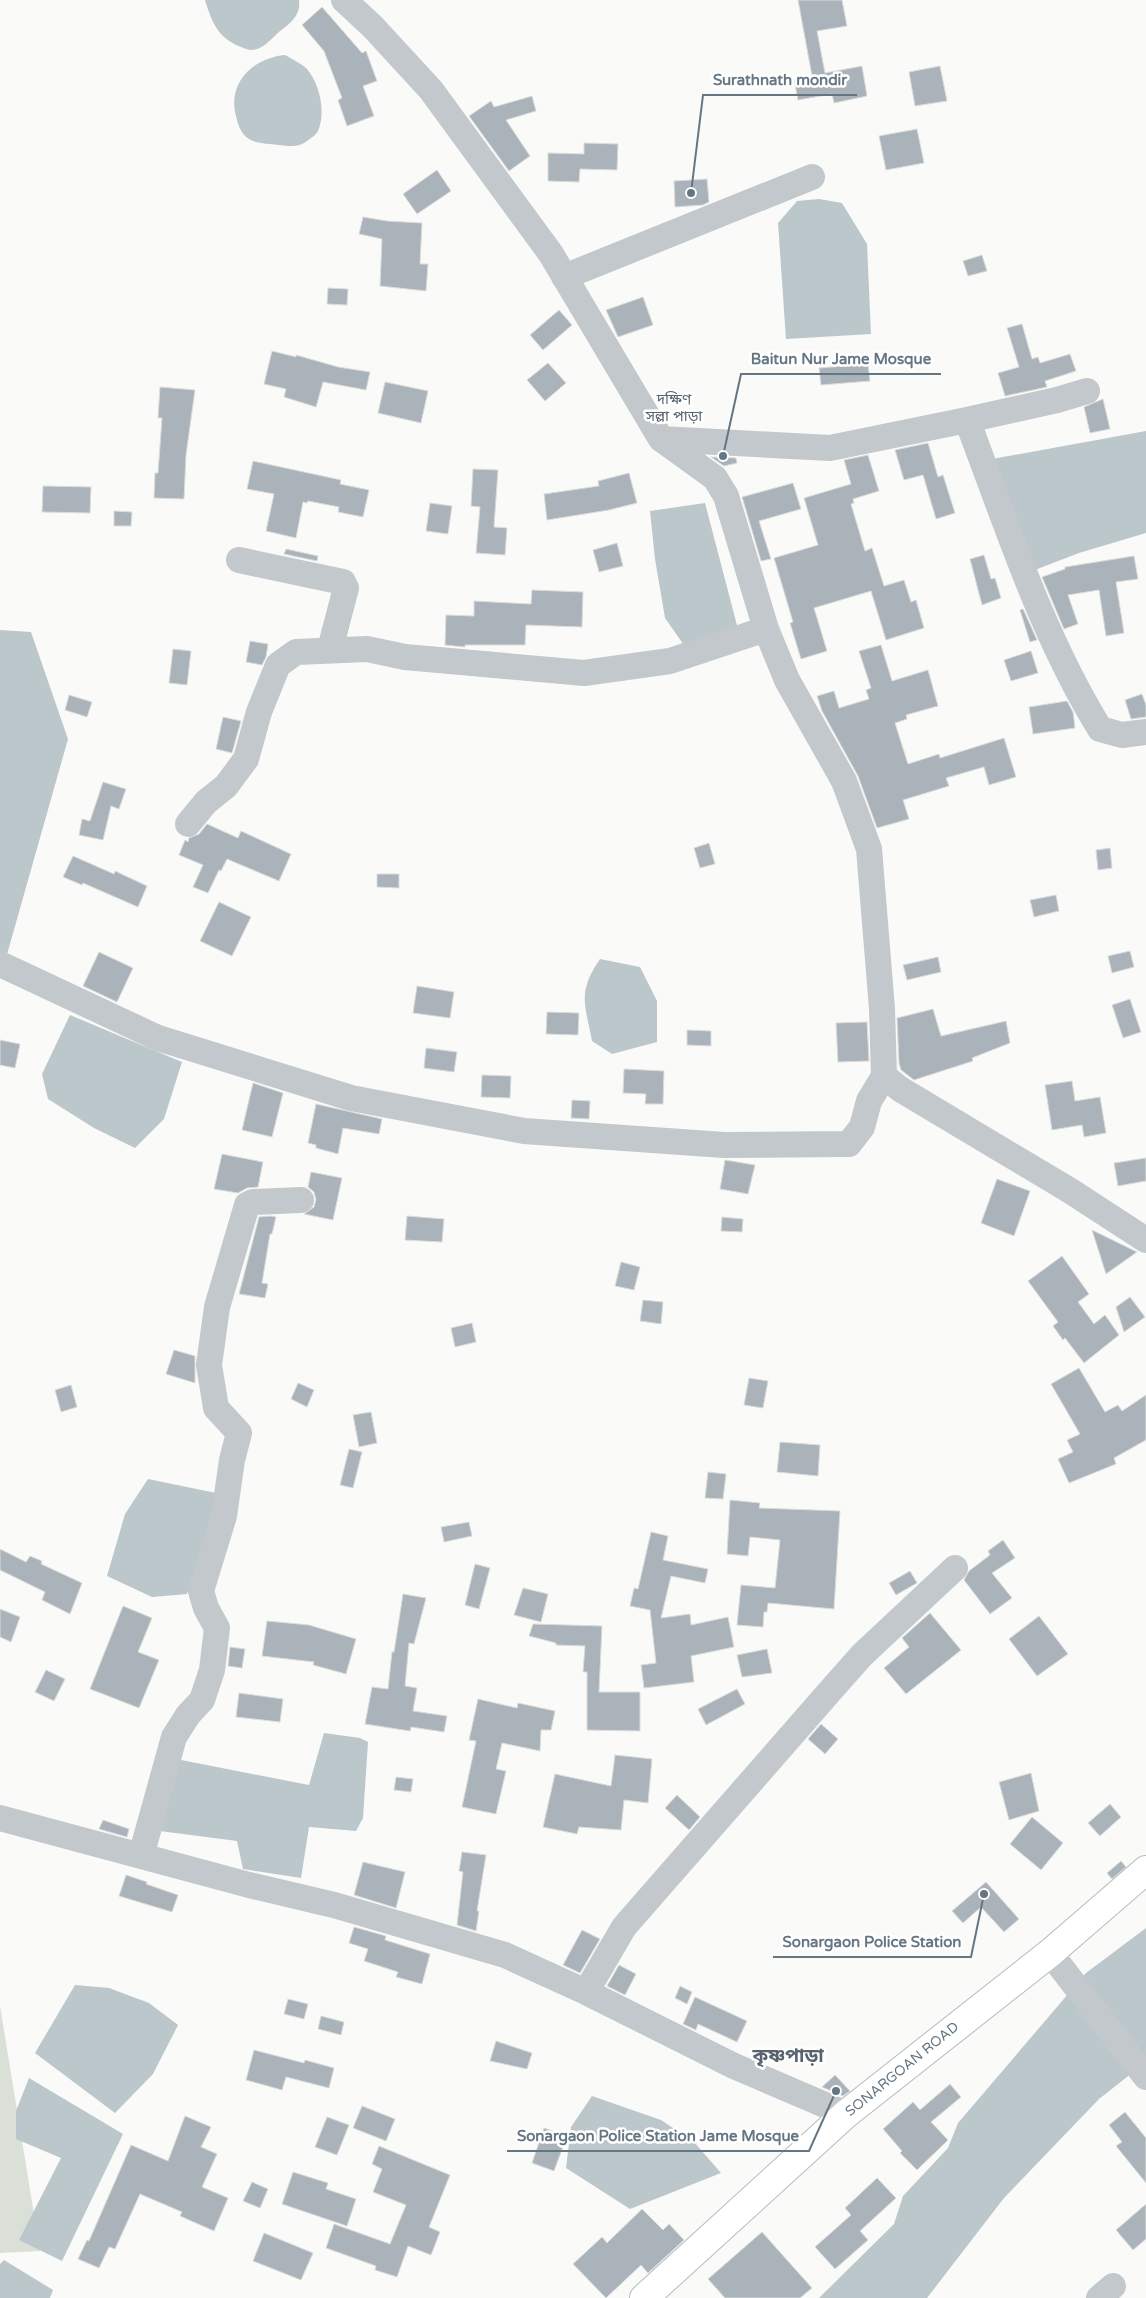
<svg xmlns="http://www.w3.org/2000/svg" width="1146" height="2298" font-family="'Varela Round','Noto Sans Bengali',sans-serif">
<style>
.green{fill:#dadfd7}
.water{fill:#bbc7cb}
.building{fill:#aab3b9;stroke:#dcdcda}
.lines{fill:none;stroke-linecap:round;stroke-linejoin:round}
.major-casing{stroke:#b5babe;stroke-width:30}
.minor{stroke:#c3c8cc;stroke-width:26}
.major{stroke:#fff;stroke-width:28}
.labels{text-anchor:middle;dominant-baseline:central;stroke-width:5;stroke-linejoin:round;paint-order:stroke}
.street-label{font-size:14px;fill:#657683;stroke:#fff}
.neighbourhood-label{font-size:15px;fill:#57646e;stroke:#fff}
.district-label{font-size:19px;font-weight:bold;fill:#57646e;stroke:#fff}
.leader{fill:none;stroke:#657683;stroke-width:2}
.callout-dot{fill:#657683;stroke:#fff;stroke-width:2}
.callout-label{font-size:15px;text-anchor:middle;font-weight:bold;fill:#657683;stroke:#fff;stroke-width:5;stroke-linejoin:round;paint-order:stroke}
</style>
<rect width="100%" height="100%" fill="#fafaf8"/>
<path class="green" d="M0,2006L40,2251L0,2253Z"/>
<path class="water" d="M205,0H299C301,15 291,23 280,31C272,38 264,49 252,50C248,50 244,48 241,47C218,38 212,23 205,0Z
M285,55C292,59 302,64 307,69C320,84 326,113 318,131C316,135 311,138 307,141C298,148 289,146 278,145C269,144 257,144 249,139C241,134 238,125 236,116C227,83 253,58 285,55Z
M819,199L842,203L867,244L871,334L786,339L778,223L797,201Z
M1146,431V533L1079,553L1027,573L992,459Z
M705,503L739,633L688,651L665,618L655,559L650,511Z
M0,630L31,632L68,739L6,958L0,956Z
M600,959L640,967L657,1001V1042L612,1054L592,1041C585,1003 577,993 600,959Z
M70,1015L182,1062L164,1119L135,1148L94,1128L48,1099L42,1074Z
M148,1479L221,1494L187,1594L152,1597L107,1576L125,1514Z
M324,1733L360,1738L368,1742L363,1818L356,1831L309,1827L301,1878L243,1869L237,1841L152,1830L171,1758L309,1785Z
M1146,1928V2062L1099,2099L1004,2198L927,2298H819L894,2224L903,2196L948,2148L958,2123L1086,1973Z
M75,1985L109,1988L149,2003L178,2025L153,2074L115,2113L35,2053Z
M29,2078L123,2134L62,2261L19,2240L61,2158L16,2139V2111Z
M592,2096L661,2120L694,2142L721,2173L630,2209L566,2168L571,2127Z
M4,2260L53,2290L50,2298H0V2264Z"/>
<path class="building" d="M798,0H842L847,26L817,31L825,73L862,66L867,96L834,103L832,94L798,100L794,80L812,76Z
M322,7L362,53L366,51L377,81L363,86L374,116L347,126L338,100L342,98L324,51L302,25Z
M940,66L947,101L915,106L909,72Z
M532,96L536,111L506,120L530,156L509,171L469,116L491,101L494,107Z
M917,129L924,163L886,170L879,136Z
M584,143L618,144L617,170L580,169L579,182L548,181V153L584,154Z
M437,170L451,191L417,214L403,194Z
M707,179L709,202L703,205L675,207L674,181Z
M363,217L387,221L422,223L420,264H428L426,291L380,286L382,239L359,234Z
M982,255L987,271L968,276L963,261Z
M328,288L348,289L347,305L327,304Z
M643,297L653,325L618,337L606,310Z
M559,310L572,325L543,350L530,335Z
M1022,324L1032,359L1038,357L1040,363L1070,354L1076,371L1045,381L1047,387L1005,396L998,373L1019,367L1007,328Z
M272,351L296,357V355L338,367L370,372L366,390L323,382L316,407L284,397L286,389L264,384Z
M548,363L566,383L545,401L527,380Z
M868,364L870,381L821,385L819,368Z
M385,382L428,391L421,423L378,413Z
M160,387L195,390L186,455L184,499L154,498L155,473H158L162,418H158Z
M1103,399L1110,429L1090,433L1084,407Z
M928,443L938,477L943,475L955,513L936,519L923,475L904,480L895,450Z
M868,455L879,491L853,499L854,503L851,504L865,551L872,548L884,586L904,580L911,602L916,600L924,628L886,640L871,591L814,608L827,651L801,659L790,623L793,622L774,558L818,545L804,498L851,484L844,460Z
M711,457L736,458L737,463L724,466Z
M253,461L341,480L340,484L369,490L363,517L338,512L339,507L308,501L307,503L303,502L296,538L266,531L274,494L247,489Z
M473,469L498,470L494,527L507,528L505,555L476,553L480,507L471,506Z
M629,473L637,503L609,510L547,520L544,494L599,486L598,481Z
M793,483L801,509L759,521L771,559L761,561L742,497Z
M43,486L91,487L90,513L42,512Z
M430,503L452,506L448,534L426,531Z
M114,511L132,512L131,526H114Z
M617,543L623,566L599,572L593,550Z
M286,549L318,556L317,561L284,554Z
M984,555L991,579L995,578L1001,598L982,605L970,559Z
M1134,556L1138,579L1116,582L1124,633L1106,636L1099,590L1068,595L1078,624L1064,629L1042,577L1065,569V567Z
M532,590L583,592L582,627L526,625L525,645H465V647L445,645L446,615L474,616V601L531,604Z
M1023,609L1029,622L1037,640L1030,642L1020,610Z
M250,641L268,644L266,657L262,665L246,662Z
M881,645L892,681L928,670L938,706L906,715L907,719L895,723L908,764L939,754L940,758L1004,738L1016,777L989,785L984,767L946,778L949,786L903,800L909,819L877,828L858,776L822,711L817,696L834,691L839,708L869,699L866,690L871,688L859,651Z
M173,649L191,651L187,685L169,683Z
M1031,651L1038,673L1011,681L1004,660Z
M1142,694L1146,705V717L1131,719L1125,700Z
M69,695L92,702L87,717L65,710Z
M1067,701L1073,712L1075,728L1033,734L1029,707Z
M223,717L241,721L232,753L216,749Z
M103,782L126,789L119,809L111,806L103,840L79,835L82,819L90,821Z
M207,824L238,838L241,831L291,854L279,881L227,859L221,871L219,870L208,893L193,887L203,865L179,855L185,840L188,842L189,838L199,834Z
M709,843L715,864L700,868L694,848Z
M1110,848L1112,868L1098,870L1096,850Z
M73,856L114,874L115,871L147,886L138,907L83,883L82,885L63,877Z
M377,874H399V888L377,887Z
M1056,895L1059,911L1034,917L1030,900Z
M219,902L251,917L232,956L200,941Z
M1130,951L1134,967L1112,973L1108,956Z
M99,952L133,968L117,1002L83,986Z
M938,957L941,972L907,980L903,965Z
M417,986L454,992L450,1018L413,1013Z
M1130,999L1141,1032L1123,1038L1112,1005Z
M933,1009L941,1036L1006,1021L1010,1043L972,1058L973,1061L914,1080L901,1070L899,1063L897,1018Z
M547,1012L579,1013L578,1035L546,1034Z
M867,1022L869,1061L838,1062L836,1023Z
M687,1030L711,1031V1046L687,1045Z
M0,1040L20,1044L15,1068L0,1065Z
M426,1048L457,1052L454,1072L424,1068Z
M624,1069L664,1071L663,1104H645L646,1094L623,1093Z
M482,1075L511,1076L510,1098L481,1097Z
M1072,1081L1075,1101L1100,1097L1106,1133L1084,1137L1082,1125L1052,1130L1045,1085Z
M253,1083L283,1093L272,1137L242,1130Z
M572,1100L590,1101L589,1119L571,1118Z
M316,1104L382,1119L379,1134L343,1128L338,1154L316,1148V1145L308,1143Z
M222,1154L263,1162L258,1187L247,1188L238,1193L214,1189Z
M1146,1158V1181L1118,1186L1114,1163Z
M725,1160L755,1165L748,1194L720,1189Z
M311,1172L342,1178L333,1220L304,1214L314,1207L316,1200L314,1192L308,1187Z
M997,1179L1030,1191L1014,1236L981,1223Z
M270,1216L276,1217L272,1234H270L262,1283L268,1284L265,1298L239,1294L259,1217Z
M407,1216L444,1219L442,1242L405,1240Z
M722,1217L743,1219L742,1232L721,1231Z
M1092,1230L1137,1252L1106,1274Z
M1062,1256L1089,1294L1078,1302L1094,1324L1105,1315L1119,1335L1084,1363L1065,1338L1063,1340L1053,1326L1058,1322L1028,1281Z
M621,1262L640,1267L634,1290L615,1286Z
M1130,1297L1145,1317L1124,1332L1116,1307Z
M643,1300L663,1302L661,1324L640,1321Z
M472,1323L476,1342L455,1347L451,1328Z
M174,1350L195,1356V1383L166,1374Z
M1079,1368L1105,1412L1118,1405L1122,1411L1146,1395V1440L1114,1458L1116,1464L1069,1483L1058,1459L1073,1452L1067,1440L1080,1434L1051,1384Z
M749,1378L768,1381L763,1408L744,1405Z
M298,1383L314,1390L307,1407L291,1399Z
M71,1385L77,1407L61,1412L55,1390Z
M371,1412L377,1443L359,1447L353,1415Z
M780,1442L820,1445L818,1476L777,1472Z
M349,1449L362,1452L353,1488L340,1485Z
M708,1472L726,1474L723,1499L705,1498Z
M730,1500L760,1503L759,1508L840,1511L834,1609L768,1603L767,1612H764L763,1627L737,1625L741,1585L775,1588L780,1540L750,1537L748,1556L727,1554Z
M469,1522L472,1536L444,1542L441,1527Z
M651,1532L668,1536L663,1560L708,1569L705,1583L671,1576L661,1618L690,1614L691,1625L728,1617L734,1647L691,1656L694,1682L644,1688L641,1665L656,1663L650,1610L630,1606L634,1588L638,1589Z
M1003,1540L1015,1558L992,1573L1012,1598L990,1614L964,1580L969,1571L990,1555L988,1551Z
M0,1549L26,1562L30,1556L42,1561L41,1564L82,1583L70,1614L42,1600L45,1592L0,1570Z
M475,1564L490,1568L479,1609L465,1605Z
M910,1571L917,1583L896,1595L889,1583Z
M523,1588L548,1594L541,1622L514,1615Z
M403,1594L426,1598L414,1644L409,1643L405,1686L417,1688L413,1711L447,1716L444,1732L411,1727L410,1731L365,1724L372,1687L388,1689L392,1652H394Z
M123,1606L152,1618L138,1652L159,1660L139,1708L90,1689Z
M0,1609L20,1617L11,1642L0,1637Z
M930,1613L961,1650L906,1694L884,1668L909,1647L902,1638Z
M1039,1616L1068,1654L1037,1676L1009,1639Z
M267,1621L309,1625L356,1639L346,1674L313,1665L314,1662L262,1656Z
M533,1624L602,1626L599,1692H640V1731L587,1730V1672H583L585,1646L556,1645V1643L529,1636Z
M230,1647L245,1649L242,1668L228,1666Z
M767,1649L772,1673L742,1677L737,1655Z
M46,1670L65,1679L54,1701L35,1692Z
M737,1689L745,1704L706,1725L698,1709Z
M239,1693L283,1699L280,1722L236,1717Z
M478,1699L517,1708L518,1703L555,1711L551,1730H541L540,1751L502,1743L496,1769L506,1771L496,1814L462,1807L476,1741L469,1740Z
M821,1724L838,1739L825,1754L808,1739Z
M615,1755L652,1759L648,1803L624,1800L621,1830L579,1827L577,1834L543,1827L555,1774L611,1786Z
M1031,1773L1039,1811L1009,1820L999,1782Z
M396,1777L413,1779L411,1792L394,1790Z
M677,1795L700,1817L689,1830L665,1808Z
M1110,1804L1121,1817L1100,1836L1088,1823Z
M1032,1817L1063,1843L1041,1870L1010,1844Z
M103,1820L129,1829L127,1837L99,1829Z
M462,1852L486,1855L477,1911H479L476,1931L457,1925L463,1872L459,1871Z
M1121,1861L1126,1867L1112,1879L1107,1873Z
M363,1862L405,1872L396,1908L354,1895Z
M126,1875L147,1882L146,1884L178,1895L172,1912L119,1896Z
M986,1882L1019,1919L1004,1932L981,1907L963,1923L952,1911Z
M354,1927L386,1936L385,1940L430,1954L422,1984L396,1977L398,1972L364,1961L368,1949L349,1943Z
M582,1930L600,1939L580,1973L563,1965Z
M619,1965L636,1974L625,1995L607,1986Z
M680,1986L692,1992L687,2004L675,1998Z
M695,1997L747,2021L737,2042L698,2024L696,2030L683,2024Z
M288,1999L308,2004L304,2019L284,2014Z
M321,2016L344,2022L341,2035L318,2029Z
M496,2041L532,2053L527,2069L490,2061Z
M254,2050L304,2063L305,2060L334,2068L329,2088L286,2077L282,2090L246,2080Z
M835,2075L850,2091L843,2096L822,2087Z
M950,2084L961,2097L931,2122L948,2140L917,2170L900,2153L902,2151L883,2129L913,2102L920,2110Z
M362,2106L395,2119L386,2141L353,2128Z
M1125,2112L1146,2138V2183L1116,2146L1122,2142L1109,2125Z
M185,2116L211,2127L201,2147L217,2154L202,2187L228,2198L214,2231L180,2216L182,2212L140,2194L115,2249L109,2247L99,2268L78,2259L87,2240L89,2241L131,2145L168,2161Z
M327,2117L349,2125L337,2155L315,2147Z
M544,2128L567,2136L554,2171L532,2163Z
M379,2146L450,2175L429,2227L440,2232L431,2255L408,2246L397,2277L375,2270L376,2266L326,2248L334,2224L390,2244L406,2205L373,2192L382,2169L372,2164Z
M293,2172L328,2183L326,2189L356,2199L347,2226L282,2204Z
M877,2178L896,2198L860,2231L868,2240L835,2269L815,2247L851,2215L845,2208Z
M252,2182L268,2189L260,2208L243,2201Z
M1146,2204V2239L1133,2250L1116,2230Z
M642,2209L663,2230L669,2224L684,2240L648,2273L641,2265L606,2298L573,2264L602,2237L607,2243Z
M762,2232L812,2288L800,2298H725L708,2279Z
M264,2233L313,2253L301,2280L253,2261Z"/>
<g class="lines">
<defs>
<path id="major" d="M644,2298L846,2114L1050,1953L1146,1870"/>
</defs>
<use href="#major" class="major-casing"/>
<path class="minor" d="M344,0L373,27L431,90L551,254L661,439L715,478L726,496L766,629L787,680L844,781L869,849L882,1009L884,1076L900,1089L1069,1190L1146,1240
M564,277L812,177
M967,420L1057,400L1087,391
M661,439L830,448L967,420C1007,525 1041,633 1100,729L1122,735L1146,732
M239,560L343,582L346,588L330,649
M188,824L206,802L226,786L246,759L259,712L278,665L296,652L367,649L405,657L584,673L670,661L766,629
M0,964L158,1038L351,1098L524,1131L724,1145L849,1144L862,1127L869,1101L884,1076
M0,1818L249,1885L334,1905L505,1955L586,1992L734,2066L846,2114
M141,1856L174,1737L188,1715L202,1700L212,1670L217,1628L206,1608L201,1591L224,1516L232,1460L239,1433L216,1408L209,1365L217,1307L247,1205L253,1202L301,1200
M1050,1953L1146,2077
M586,1992L624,1927L831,1690L862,1655L955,1568
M1099,2298L1113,2286"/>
<use href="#major" class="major"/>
</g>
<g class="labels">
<g class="street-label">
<text transform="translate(902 2069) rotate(-39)">SONARGOAN ROAD</text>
</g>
<g class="neighbourhood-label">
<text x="674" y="399">দক্ষিণ<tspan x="674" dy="17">সল্লা পাড়া</tspan></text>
</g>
<g class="district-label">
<text x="788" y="2056">কৃষ্ণপাড়া</text>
</g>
</g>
<path class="leader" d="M691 193L703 95H857M723 456L741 374H941M984 1894L971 1957H773M836 2091L809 2151H507"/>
<g class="callout-dot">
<circle cx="691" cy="193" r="5"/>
<circle cx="723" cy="456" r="5"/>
<circle cx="984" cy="1894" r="5"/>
<circle cx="836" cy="2091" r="5"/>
</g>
<g class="callout-label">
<text x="780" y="85">Surathnath mondir</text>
<text x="841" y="364">Baitun Nur Jame Mosque</text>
<text x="872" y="1947">Sonargaon Police Station</text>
<text x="658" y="2141">Sonargaon Police Station Jame Mosque</text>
</g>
</svg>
